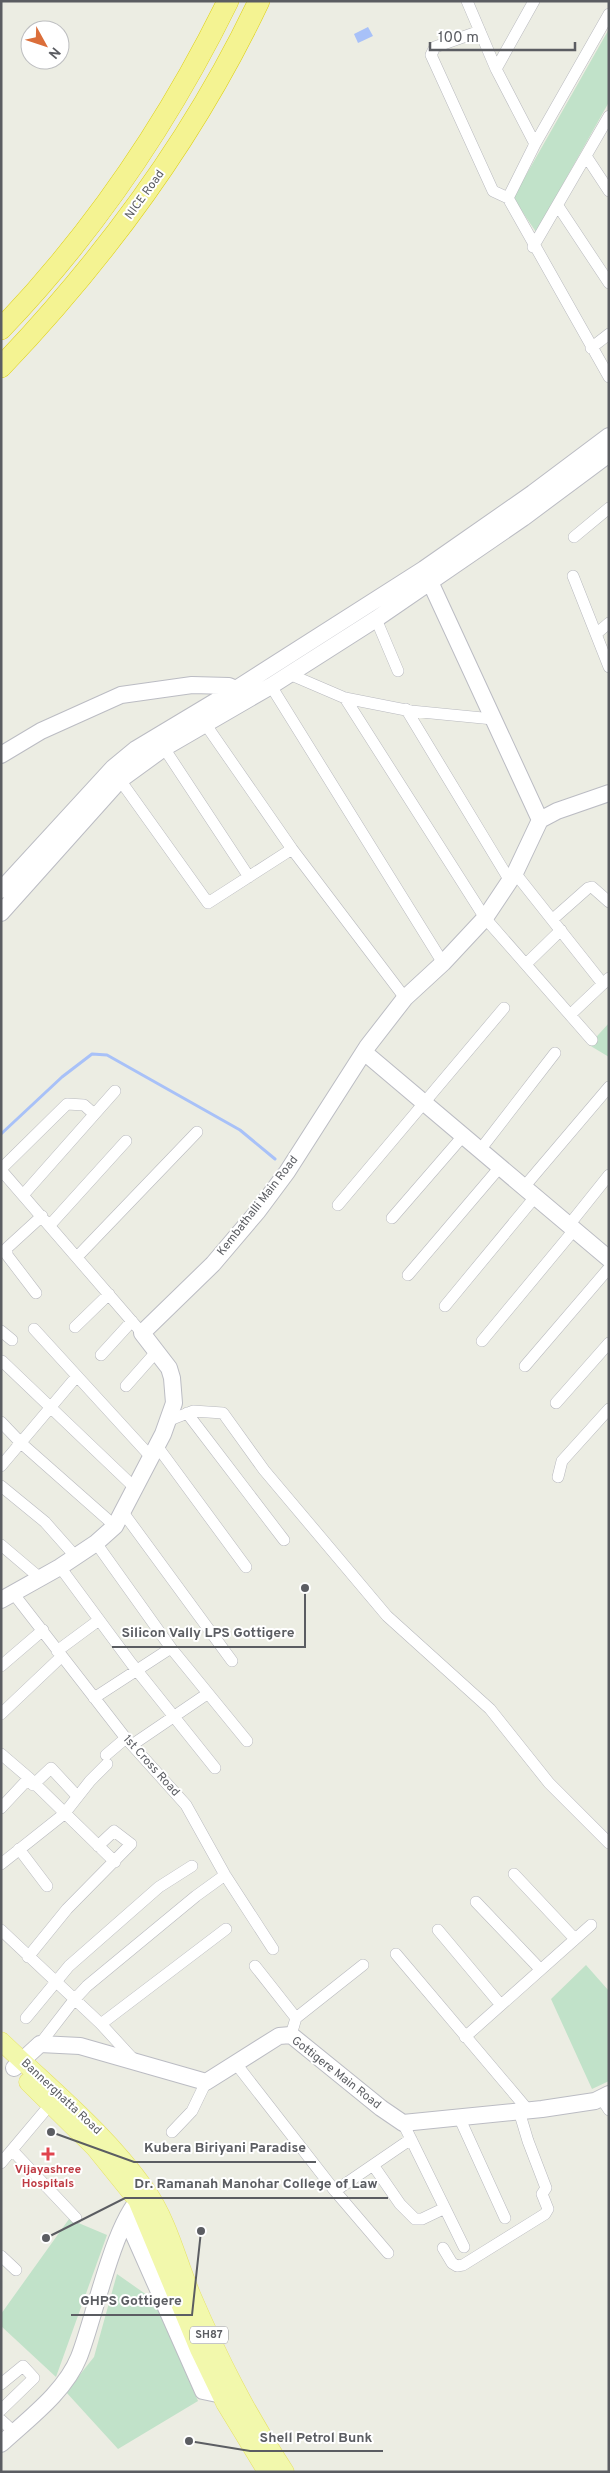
<svg xmlns="http://www.w3.org/2000/svg" width="610" height="2473" font-family="Overpass,sans-serif">
<style>
.green{fill:#c1e2c9}
.water{fill:#a8c1f8}
.lines{fill:none;stroke-linecap:round;stroke-linejoin:round}
.stream{stroke:#a8c1f8;stroke-width:3}
.street-casing{stroke:#b8b9be;stroke-width:12}
.secondary-casing{stroke:#bbbcc3;stroke-width:18}
.primary-casing{stroke:#e6e163;stroke-width:19}
.highway-casing{stroke:#ded012;stroke-width:22}
.street{stroke:#fff;stroke-width:11}
.secondary{stroke:#fff;stroke-width:16}
.primary{stroke:#f2f8ac;stroke-width:18}
.highway{stroke:#f4f392;stroke-width:21}
.health-dot{fill:#e0444e;stroke:#fff;stroke-width:2}
.labels{text-anchor:middle;dominant-baseline:central;stroke-width:4;stroke-linejoin:round;paint-order:stroke}
.shield{fill:#fff;stroke:#8c8e91;stroke-width:1}
.shield-label{font-size:11px;font-weight:bold;fill:#5b5d62}
.street-label{font-size:12px;fill:#5b5d62;stroke:#fff}
.health-label{font-size:12px;font-weight:bold;fill:#be3a42;stroke:#fff}
.leader{fill:none;stroke:#5b5d62;stroke-width:2}
.callout-dot{fill:#5b5d62;stroke:#fff;stroke-width:2}
.callout-label{font-size:14px;text-anchor:middle;font-weight:bold;fill:#5b5d62;stroke:#fff;stroke-width:4;stroke-linejoin:round;paint-order:stroke}
</style>
<rect width="100%" height="100%" fill="#ecede3"/>
<path class="green" d="M609,29V102L536,232L513,198Z
M609,1023V1057L589,1045Z
M586,1965L609,1991V2081L592,2089L551,1999Z
M69,2219L107,2235L56,2377L1,2326V2314Z
M117,2274L154,2300L198,2401L118,2449L66,2392L94,2357Z"/>
<path class="water" d="M368,27L373,36L358,43L354,34Z"/>
<g class="lines">
<path class="stream" d="M1,1134L62,1077L92,1054L107,1055L240,1130L275,1159"/>
<defs>
<path id="street" d="M467,1L496,69L535,144
M609,14L535,144L508,198L609,377
M480,31L435,47L431,55L493,191L508,198
M496,69L534,1
M586,156L609,191
M558,206L609,283
M533,247L609,116
M591,348L609,334
M574,537L609,508
M573,576L609,667
M376,619L398,671
M596,634L609,623
M289,674L345,698L411,711L493,719
M271,686L443,963
M345,698L485,918L592,1040
M406,709L510,881
M206,725L292,849L405,998
M164,748L249,877
M120,780L208,903L292,849
M515,873L603,984
M553,919L588,888L592,887L609,902
M526,964L561,930
M570,1015L609,978
M480,1150L555,1053
M1,1169L67,1104L84,1105L94,1114
M1,1170L142,1333
M524,1187L609,1087
M23,1195L115,1091
M338,1205L504,1008
M392,1218L463,1136
M50,1225L126,1141
M569,1225L609,1175
M77,1257L197,1132
M408,1275L500,1167
M36,1293L7,1255V1248L42,1216
M445,1306L535,1197
M75,1327L109,1294
M34,1329L151,1457
M1,1331L12,1340
M482,1341L574,1230
M101,1355L132,1321
M2,1361L134,1487
M525,1366L609,1268
M126,1386L157,1351
M556,1403L609,1343
M187,1413L284,1540
M170,1420L193,1411L223,1413L264,1470L387,1616L490,1709L549,1783L609,1843
M1,1422L21,1443L115,1526
M157,1446L246,1567
M1,1466L77,1376
M558,1477L562,1461L609,1409
M1,1486L45,1522L76,1557
M122,1511L232,1661
M96,1543L171,1648L247,1741
M1,1545L40,1578
M60,1567L131,1663L215,1768
M13,1593L124,1736L186,1805L225,1875L273,1949
M57,1651L99,1620
M1,1666L43,1630
M94,1698L171,1648
M1,1714L61,1657
M132,1745L207,1694
M1,1754L29,1778
M106,1755L126,1738
M33,1785L51,1768L77,1796
M1,1808L29,1778L115,1862
M19,1849L47,1886
M1,1864L64,1814L90,1781L107,1764
M514,1874L575,1939
M476,1902L540,1969
M1,1930L101,2024L134,2060
M438,1930L500,2004
M396,1954L528,2110
M28,1957L67,1909L131,1844L114,1831L98,1846
M255,1966L296,2018L291,2035
M26,2018L69,1966L159,1887L192,1866
M296,2018L363,1965
M101,2024L226,1929
M465,2037L591,1925
M40,2044L74,2000L87,1986L196,1896L225,1875
M237,2065L335,2191L388,2253
M601,2098L609,2110
M459,2117L505,2218
M403,2123L464,2247
M172,2132L192,2111L206,2082
M12,2150L76,2218
M1,2163L54,2100
M373,2165L400,2204L415,2219H422L445,2208
M335,2191L411,2139
M443,2248L452,2263L457,2266L463,2265L545,2214L548,2209L542,2194L546,2188L528,2141L519,2111
M1,2256L16,2270
M1,2384L23,2366L34,2378L1,2410
M1,2420L14,2432"/>
<path id="secondary" d="M426,573L540,820
M1,755L41,731L121,695L192,685L229,686L236,689L239,693
M1,890L113,768L136,749L236,689L424,569L533,493L609,436
M1,913L120,780L164,748L271,686L376,619L523,518L609,454
M364,1052L609,1259
M1,1600L60,1567L96,1543L115,1526L163,1434L174,1403L172,1378L169,1368L142,1333L213,1264L258,1211L287,1172L367,1047L405,998L443,963L485,918L515,873L540,820L557,811L609,793
M14,2068L40,2044L80,2046L206,2082L279,2036L291,2035L381,2108L403,2123L542,2109L595,2101L609,2094
M144,2215L133,2233L203,2391L222,2395
M1,2444C28,2419 65,2392 79,2357C95,2317 114,2218 145,2193"/>
<path id="primary" d="M1,2041C51,2089 106,2133 146,2190C168,2221 177,2260 191,2294C219,2359 246,2413 285,2472
M28,2082L95,2148L137,2200L199,2349L225,2403L267,2472"/>
<path id="highway" d="M1,329C94,232 169,121 228,1
M1,367C105,258 194,138 259,1"/>
</defs>
<use href="#street" class="street-casing"/>
<use href="#secondary" class="secondary-casing"/>
<use href="#primary" class="primary-casing"/>
<use href="#highway" class="highway-casing"/>
<use href="#street" class="street"/>
<use href="#secondary" class="secondary"/>
<use href="#primary" class="primary"/>
<use href="#highway" class="highway"/>
</g>
<path class="health-dot" d="M45.5 2146.5h5v5h5v5h-5v5h-5v-5h-5v-5h5z"/>
<g class="labels">
<rect class="shield" x="190" y="2326.5" width="38" height="17" rx="4"/>
<g class="shield-label">
<text x="209" y="2335">SH87</text>
</g>
<g class="street-label">
<text transform="translate(145 195) rotate(-54)">NICE Road</text>
<text transform="translate(258 1206) rotate(-52)">Kembathalli Main Road</text>
<text transform="translate(151 1766) rotate(48)">1st Cross Road</text>
<text transform="translate(336 2073) rotate(38)">Gottigere Main Road</text>
<text transform="translate(61 2097) rotate(43)">Bannerghatta Road</text>
</g>
<g class="health-label">
<text x="48" y="2170">Vijayashree<tspan x="48" dy="14">Hospitals</tspan></text>
</g>
</g>
<path class="leader" d="M305 1588L305 1647H112M51 2132L134 2162H316M46 2238L125 2198H388M201 2231L192 2315H71M189 2441L250 2451H383"/>
<g class="callout-dot">
<circle cx="305" cy="1588" r="5"/>
<circle cx="51" cy="2132" r="5"/>
<circle cx="46" cy="2238" r="5"/>
<circle cx="201" cy="2231" r="5"/>
<circle cx="189" cy="2441" r="5"/>
</g>
<g class="callout-label">
<text x="208" y="1637">Silicon Vally LPS Gottigere</text>
<text x="225" y="2152">Kubera Biriyani Paradise</text>
<text x="256" y="2188">Dr. Ramanah Manohar College of Law</text>
<text x="131" y="2305">GHPS Gottigere</text>
<text x="316" y="2442">Shell Petrol Bunk</text>
</g>
<rect width="610" height="2473" fill="none" stroke="#5b5d62" stroke-width="5"/>
<g transform="translate(45 45) rotate(130)"><circle r="24" fill="#ffffff" stroke="#bdbec0"/>
<path d="M0-4L9 19L0 12L-9 19Z" fill="#db6e3a"/>
<text y="-8" font-size="14" font-weight="bold" text-anchor="middle" fill="#5b5d62">N</text>
</g>
<path d="M430 42v8h145v-8" fill="none" stroke="#5b5d62" stroke-width="2.5"/>
<text x="438" y="42" font-size="15" fill="#5b5d62" stroke="#ffffff" stroke-width="4" paint-order="stroke">100 m</text>
</svg>
